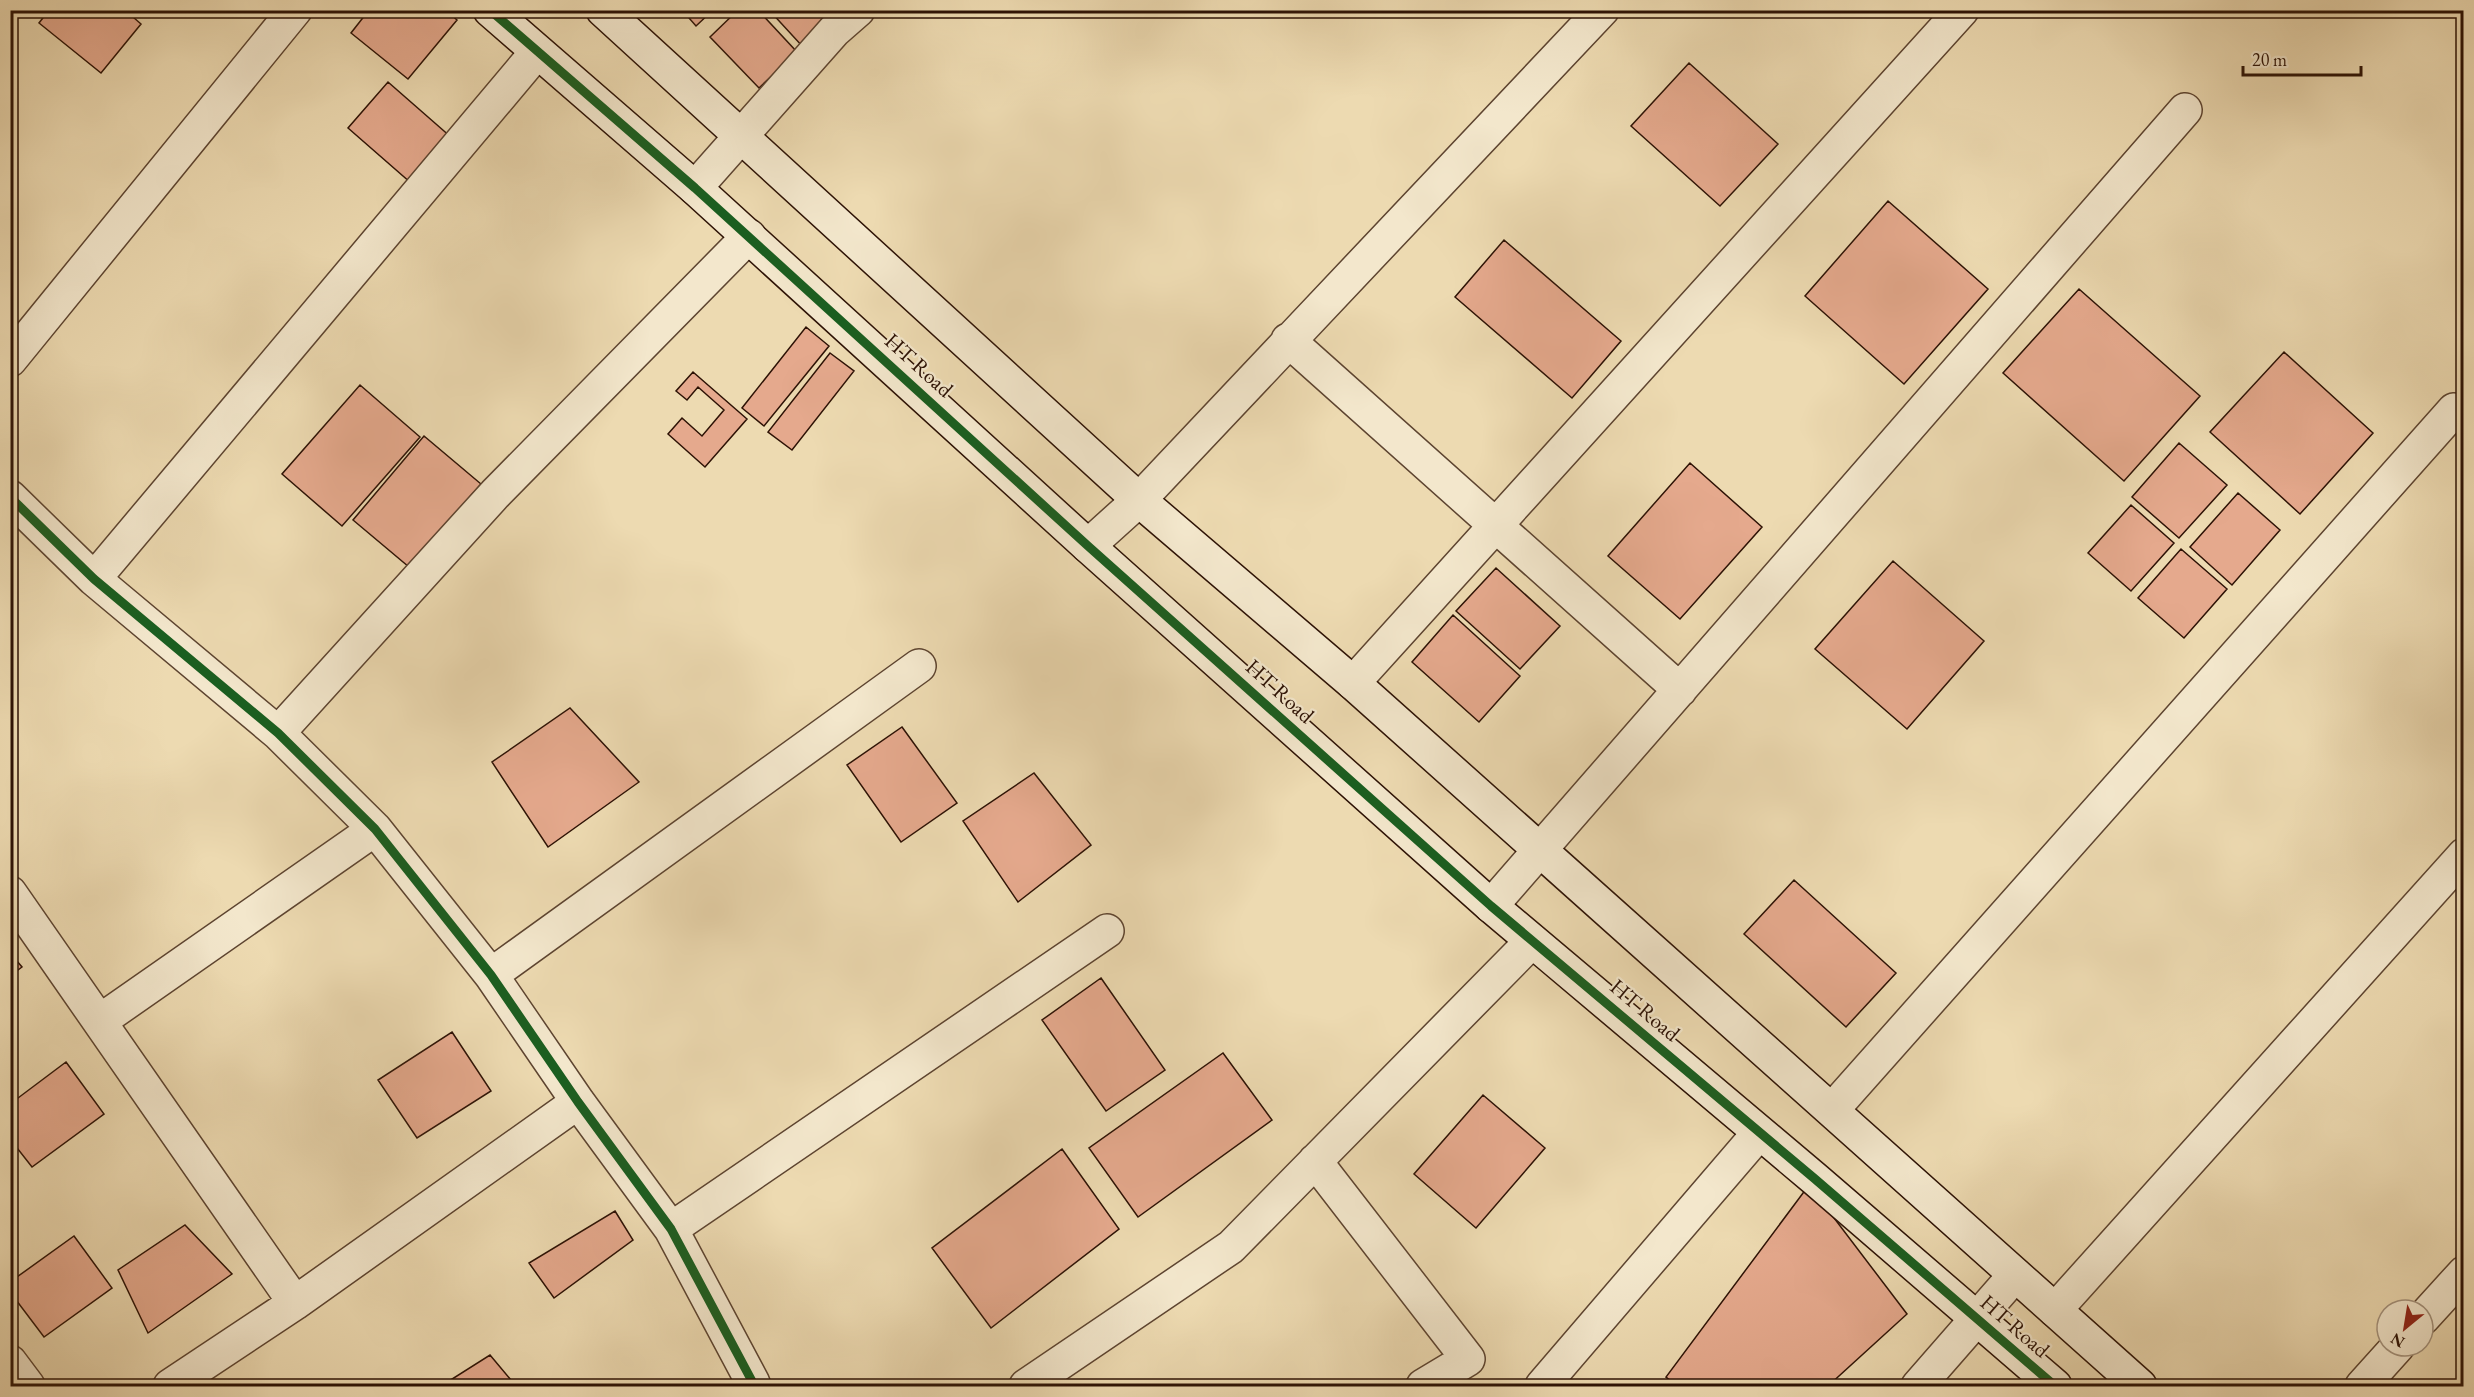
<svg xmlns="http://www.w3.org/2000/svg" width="2474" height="1397" font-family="'EB Garamond',serif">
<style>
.building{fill:#e5a98d;stroke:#2d1205;stroke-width:1.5}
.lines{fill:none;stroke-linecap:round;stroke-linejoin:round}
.street-casing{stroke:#5d4430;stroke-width:36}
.secondary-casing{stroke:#2d1205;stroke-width:36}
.street{stroke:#f3e7cc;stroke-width:33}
.secondary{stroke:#f3e7cc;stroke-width:33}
.cycleway-casing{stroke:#f3e7cc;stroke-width:13}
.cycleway{stroke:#1b5e20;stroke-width:9}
.labels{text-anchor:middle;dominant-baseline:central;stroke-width:4.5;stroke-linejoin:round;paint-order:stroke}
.street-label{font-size:22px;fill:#2d1205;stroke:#f3e7cc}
</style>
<rect width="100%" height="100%" fill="#eddab1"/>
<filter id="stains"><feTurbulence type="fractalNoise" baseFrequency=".00333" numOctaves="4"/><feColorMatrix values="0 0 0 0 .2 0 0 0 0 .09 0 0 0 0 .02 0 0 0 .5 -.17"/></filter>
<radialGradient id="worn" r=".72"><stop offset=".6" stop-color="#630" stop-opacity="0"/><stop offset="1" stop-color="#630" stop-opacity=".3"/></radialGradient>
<path class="building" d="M49,10H125L141,24L101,73L39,23Z
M369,10H446L457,20L408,79L351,33Z
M682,10H713L696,26Z
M738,10H758L797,52L759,88L710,37Z
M769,10H843L803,47Z
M1689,63L1778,144L1720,206L1631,126Z
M388,82L452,138L411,183L348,128Z
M1888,201L1988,289L1904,384L1805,296Z
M1504,240L1621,341L1572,398L1455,297Z
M2079,289L2200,396L2124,481L2003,373Z
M806,327L829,346L764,426L742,408Z
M2284,352L2373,433L2300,514L2210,432Z
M830,353L854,371L792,450L768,432Z
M693,372L747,419L705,467L668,434L682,418L702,436L724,410L698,387L687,400L676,391Z
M360,385L420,437L342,526L282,474Z
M424,436L481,484L409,567L353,520Z
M2179,443L2227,485L2179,538L2132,497Z
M1690,463L1762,527L1680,619L1608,556Z
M2238,493L2280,530L2232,585L2190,547Z
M2131,505L2174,543L2131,591L2088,553Z
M2181,549L2227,589L2184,638L2138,598Z
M1893,561L1984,641L1907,729L1815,649Z
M1496,568L1560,626L1520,669L1456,611Z
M1453,615L1520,676L1479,722L1412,662Z
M570,708L639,782L548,847L492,762Z
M902,727L957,803L901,842L847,765Z
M1034,773L1091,845L1018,902L963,821Z
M1794,880L1896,973L1846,1027L1744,934Z
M10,953L22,967L10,976Z
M1101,978L1165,1070L1106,1111L1042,1020Z
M452,1032L491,1091L417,1138L378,1080Z
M1223,1053L1272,1120L1138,1217L1089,1148Z
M66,1062L104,1114L32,1167L10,1139V1104Z
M1483,1095L1545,1148L1476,1228L1414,1174Z
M1062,1149L1119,1229L991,1328L932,1248Z
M1809,1185L1907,1314L1828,1386H1677L1666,1377Z
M615,1211L633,1240L554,1298L529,1263Z
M185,1225L232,1274L148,1333L118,1270Z
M74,1236L112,1288L44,1337L10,1292V1282Z
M490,1355L516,1386H441Z"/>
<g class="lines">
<defs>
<path id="street" d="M695,188L834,31L858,10
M1288,340L1680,690
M10,360L295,10
M10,497L94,579L278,733L375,829L491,975L578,1102L671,1229L753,1383L749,1386
M1088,546L1139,500L1602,10
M94,579L537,52
M1353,683L1962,10
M278,733L495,494L749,236
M10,893L295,1303
M1491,906L2185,110
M491,975L919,666
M100,1021L375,829
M1832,1110L2454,410
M1315,1161L1468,1359L1423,1386
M671,1229L1107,931
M2055,1310L2464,855
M2423,1318L2464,1273
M10,1362L28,1386
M170,1386L295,1303L578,1102
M1026,1386L1231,1247L1532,941
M1542,1386L1759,1133
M1918,1386L2015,1275
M2362,1386L2398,1346"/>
<path id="secondary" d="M490,10L695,188L1088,546L1491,906L1815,1179L2055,1386
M603,10L1139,500L1353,683L2140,1386"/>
</defs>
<use href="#street" class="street-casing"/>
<use href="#secondary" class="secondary-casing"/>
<use href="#street" class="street"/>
<use href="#secondary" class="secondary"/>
<defs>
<path id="cycleway" d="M490,10L695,188L1088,546L1491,906L1815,1179L2055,1386
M10,497L94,579L278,733L375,829L491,975L578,1102L671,1229L753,1383L749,1386"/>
</defs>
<use href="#cycleway" class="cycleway-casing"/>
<use href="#cycleway" class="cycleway"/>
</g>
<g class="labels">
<g class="street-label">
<text transform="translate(919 365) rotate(42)">HT Road</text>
<text transform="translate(1280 691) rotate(42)">HT Road</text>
<text transform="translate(1645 1010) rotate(40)">HT Road</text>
<text transform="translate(2015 1326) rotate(41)">HT Road</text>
</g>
</g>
<rect width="2474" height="1397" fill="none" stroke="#eddab1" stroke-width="36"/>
<rect x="12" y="12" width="2450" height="1373" fill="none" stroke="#2d1205" stroke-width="3"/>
<rect x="18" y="18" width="2438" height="1361" fill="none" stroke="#2d1205" stroke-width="1.5"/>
<g transform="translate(2405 1328) rotate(210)"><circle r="28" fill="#f3e7cc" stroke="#a4927c" stroke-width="1.5"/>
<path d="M0-4.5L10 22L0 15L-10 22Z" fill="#8f2418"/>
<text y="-9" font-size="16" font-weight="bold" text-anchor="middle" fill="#2d1205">N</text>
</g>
<path d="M2243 66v9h118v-9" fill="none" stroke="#2d1205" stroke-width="3"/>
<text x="2252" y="66" font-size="18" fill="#2d1205" stroke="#f3e7cc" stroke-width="4.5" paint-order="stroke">20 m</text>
<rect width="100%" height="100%" filter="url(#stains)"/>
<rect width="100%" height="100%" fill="url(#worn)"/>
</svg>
